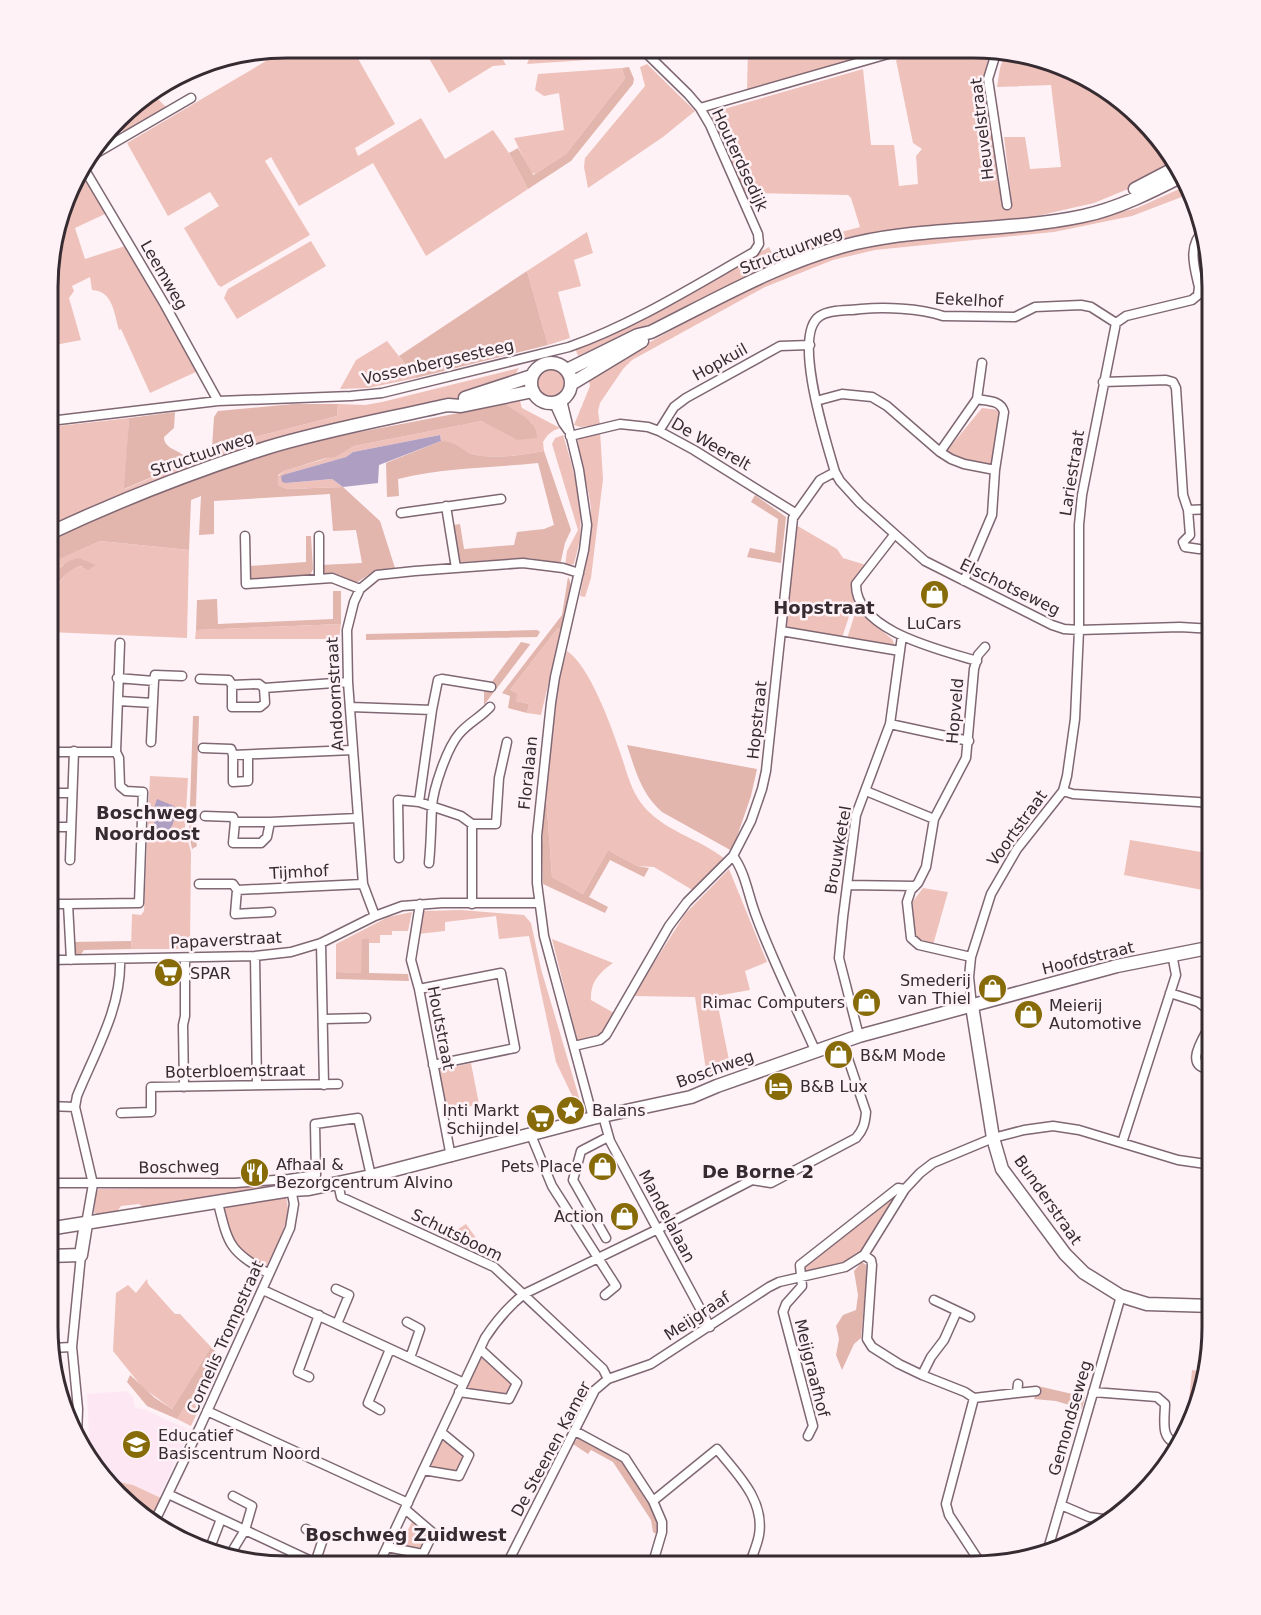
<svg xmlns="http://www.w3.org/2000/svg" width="1261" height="1615" font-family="'DejaVu Sans',sans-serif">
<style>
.built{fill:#fde7f2}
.green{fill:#eec2ba}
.forest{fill:#e2b5ad}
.water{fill:#ae9ec2}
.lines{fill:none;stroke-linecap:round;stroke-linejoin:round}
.street-casing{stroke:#7f6773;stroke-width:11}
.secondary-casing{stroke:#7f6773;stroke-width:15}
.street{stroke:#fff;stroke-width:8}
.secondary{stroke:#fff;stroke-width:12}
.labels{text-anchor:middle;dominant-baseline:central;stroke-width:5;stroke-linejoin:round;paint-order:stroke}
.street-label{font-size:16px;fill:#362b31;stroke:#fef2f7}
.poi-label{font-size:16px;fill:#362b31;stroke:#fef2f7;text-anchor:start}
.neighbourhood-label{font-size:18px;font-weight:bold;fill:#362b31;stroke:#fef2f7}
.rim{fill:none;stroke:#362b31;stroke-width:3}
</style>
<rect width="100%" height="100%" fill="#fef2f7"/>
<path class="built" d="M127,1391L133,1397L135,1408L143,1409L190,1430L159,1497L133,1485L110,1480L90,1458L87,1394Z"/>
<path class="green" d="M288,48H352L395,124L355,148L358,156L421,118L445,159L493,130L509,153L528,189L426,256L373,163L299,206L271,157L265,161L310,235L221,287L218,285L184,228L219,206L210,192L168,216L127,143Z
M423,48L497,49L506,65L493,66L449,93Z
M533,49H543V51L610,49L616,58L527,64Z
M748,49L870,50V54L876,50H886L885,52L747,90Z
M933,50H992L985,76V90L1002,206L1012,204L1004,137H1025L1030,169L1061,167L1051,85L997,87L1000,68L1006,50L1107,89L1178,164L1145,182L1094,203L1024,219L893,233L753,276L710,294L646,326L578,356L575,348L630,324L769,247L773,255L811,240L860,227L851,198L848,195L745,193L710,113L863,69L871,145H894L899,186L918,184L916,156L922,149L913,143L896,60Z
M647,64L695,111L663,137L588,188L584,167L585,158L645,86L640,67Z
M622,68L625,78L623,81L566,154L536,173L531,174L514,138L564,130L559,93L544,96L535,90L538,74Z
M153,94L166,107L124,132L116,123L130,107Z
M79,170L105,214L75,228L85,259L125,246L198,371L150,393L121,329L119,330C114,313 113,291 92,290L90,277L72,286L74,291L69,298L81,340L50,346V256Z
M1188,185L1192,193L1132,216L1054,232L875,250L833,260L765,287L632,360L623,369L600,403L598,411L600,425L580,427L574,425L590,386L588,376L756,284L831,254L874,244L1009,232L1121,212L1137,208Z
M587,232L593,253L574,260L581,286L558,292L570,338L548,345L527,271Z
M311,241L326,266L237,319L224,298L228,289Z
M387,341L416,378L368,388L340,389L356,360Z
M519,368L515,375L495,386L449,401L370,418L50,528V427L129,418L125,489L207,454L212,448L337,416L338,404L365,405L382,402Z
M536 383a15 15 0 1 1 30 0a15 15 0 1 1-30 0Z
M520,401L522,408L560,428C551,431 548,434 543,442L544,451C522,455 499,459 476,455C463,452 455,441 441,441L440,435L353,452L346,457L286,474V483L332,479L343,487L287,489L278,485V476L284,471C308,463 332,459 354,446L482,421C501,426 505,440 528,439L532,423L506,404Z
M982,408L999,410L1001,412L995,466L967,464L945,453Z
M600,431L603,479L591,578L585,597L580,596C585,567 592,539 591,509C589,486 579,463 578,440L583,435Z
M563,435C573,467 583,502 580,537C579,546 576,555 574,564L565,566L567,551L578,530L552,444L555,438Z
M796,525L837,549L843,558L866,565L854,592V601L842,638L784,626Z
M100,541L189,550L187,638L49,632V591L54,592C67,571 69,566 95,565H63L49,579V563Z
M856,610L892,639L896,648L846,642Z
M341,624L339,639H195L196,630Z
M558,628L561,630L541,715L527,713L529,704L516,701L510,690Z
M567,651C590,666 611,726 620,752C626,769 630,788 641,803C662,831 699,838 725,859L694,891L654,867L637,866L608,850L583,894L552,877L545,782L549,739L561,672Z
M150,776L188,778L185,829L191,852L190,949H131L132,914L141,915L144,911Z
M1130,840L1213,854V892L1124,875Z
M729,869L767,962L745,971L750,990L716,996L731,1070L707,1077L695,997L633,996L685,914Z
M923,888L948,892L933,945L917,941L914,935L911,904Z
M461,910L524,915L531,923L541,969L581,1104L577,1106L556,1062L529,936L499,939L496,916L445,922V931L418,934L422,911Z
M412,912L408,931H392V935H380V943H369V939L361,973L336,972V944L388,917Z
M552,939L613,963C599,973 590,982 591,1000L614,1013L600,1035L581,1041L577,1039Z
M471,1063L479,1104L444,1113L436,1071Z
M281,1182V1188L175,1206L174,1201L145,1208L139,1204L121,1206L116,1213L98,1216L94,1212L96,1192L99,1189L213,1187Z
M894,1193L896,1195L860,1253L843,1264L806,1271L803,1269L804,1264Z
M285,1196C295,1215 275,1250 266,1267C236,1247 232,1243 223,1207Z
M466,1224L487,1253V1256L444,1238Z
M147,1279L148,1284L175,1314H180L211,1347L172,1409L142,1387L113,1351L116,1293L128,1285L136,1293Z
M216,1356L223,1359L191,1426L177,1419Z
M481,1356L513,1384L507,1395L465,1390Z
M1192,1370L1207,1372L1201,1403L1189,1401Z
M443,1438L465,1455L456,1471L430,1467Z
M110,1480L133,1485L161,1498L150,1522Z
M413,1520L428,1533L421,1548L400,1545Z"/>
<path class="forest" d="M629,67L634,79L633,84L571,161L528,189L509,153L518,148L533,175L566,154L623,81L625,78L622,68Z
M527,271L548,345L416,378L399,356Z
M293,404H338L337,416L212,448L214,417L218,411Z
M506,404C519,415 537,420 537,438L517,440L482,421L354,446L335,457L326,458L284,471L278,475V485L287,489L343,487L380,521L395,568L376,570L356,583L339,575H321V565L362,563L356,530L333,531L330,494L214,501V534L199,535L201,496L191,500L189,550L100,541L50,563V536L213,471L323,439Z
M175,412L174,428L164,437C164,448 176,449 183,455L185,463L124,489L129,418Z
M441,441C455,440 463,452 476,455C499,459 522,455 544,451L571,530L565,543L560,565L530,558L460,562L459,557L454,525L460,524L464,549L514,545L517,532L544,529L554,525L538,463C490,468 446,467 398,479L399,496L387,497L386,463Z
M755,495L786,517L781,563L747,557L750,548L775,553L778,519L751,502Z
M306,536H311L313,569L310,576L250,580L249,566L306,562Z
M79,558L96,565L88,570L81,566C66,570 61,580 53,592L49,591L50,578C59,569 66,560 79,558Z
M568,577C576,590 566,615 561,630L558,628L510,690L517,694L516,701L529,704L527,713L508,708L510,696L502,693L562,615Z
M333,591H341V624L196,630L197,600L217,599L218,624L333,619Z
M537,630L540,632L537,637L366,640V634Z
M521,642L530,644L529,646L484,705V688L488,687Z
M193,716H199L195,836L197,846L192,849L189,834Z
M627,745L757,769L751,796L732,851L662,812C642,795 635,770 627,745Z
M545,782L552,877L583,894L608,850L637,866L649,868L644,877L610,860L589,897L608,907L605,913L543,884L542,847Z
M362,939H369V973L408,974L409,981L336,979V972L361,973Z
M131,941V949L84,950L79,957L71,956L72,942Z
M862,1262L866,1265L867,1272L861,1338L854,1344L842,1370L836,1355L839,1339L836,1326L843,1315L856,1310L858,1295L854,1271Z
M211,1347L218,1354L177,1419L147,1406L127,1382L130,1375L155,1398L172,1409Z
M1038,1386L1085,1397L1082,1409L1056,1401L1034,1399Z
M578,1438L622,1462L658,1518L660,1522L656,1534L653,1532L651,1520L613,1462L591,1450L588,1454L573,1444Z"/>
<path class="water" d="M440,435L441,441L379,465L378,483L343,487L332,479L286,483L282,482L281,476L286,474L346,457L353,452Z
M157,799L174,806L177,812L172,826L166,834L159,833L154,829L155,805Z"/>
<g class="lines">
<defs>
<path id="street" d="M997,50L988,79L1007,205
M700,108L902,50
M88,158L191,98
M82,165L165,305L218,401
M1213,285L1199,287L1198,295L1192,300L1126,316L1116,323L1091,307L1081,305L1035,307L1015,317L943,316C919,308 885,307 861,309C849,311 830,309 820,316C791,334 827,444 835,472L840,481L860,503L925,561L1052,625L1064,629L1079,630L1180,627L1213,629
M1199,287C1194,266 1187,245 1205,229
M1103,382L1166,380L1173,382L1176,388L1183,495L1188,510L1213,509
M562,400L579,470L587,525L584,550L555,677L551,703L537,836V883L544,936L593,1118
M816,401L842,394L872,397L887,406L940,452L951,459L964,464L995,470
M554,403L563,423L568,430
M50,421L218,401L351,396L382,393L569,347C634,324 694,286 754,252L759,244L758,234L710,125L700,108L688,94L642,49
M659,431L674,407L686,398L780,346L810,345
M570,436L620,424L648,427L659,431L694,450L795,513
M940,452L977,399L982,363
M446,506L456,568
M1188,510L1190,535L1183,542L1185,547L1199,549
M401,513L501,499
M894,535L856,584C855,631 941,650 977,661
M245,536L246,584L332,578L360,589
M319,578V536
M964,581L992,515L995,470L1004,412C1001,400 987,401 977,399
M781,631L900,651
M117,678L154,681L155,675L182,676
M200,679L229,680L232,685L259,684L264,688
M232,685V707H260L265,703L264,688L348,682
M119,701L153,703
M351,707L432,710L419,802L461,816L472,824V904
M432,710L438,680L442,679L491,687
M890,724L969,741
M151,742L154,681
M203,748L231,749L233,755L353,750
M49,752H116L119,758L120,786L126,791L143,792L139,903L68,904
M116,752L120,643
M233,755V782L248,781V755
M866,791L934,819
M1063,791L1073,794L1213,803
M49,793H72
M205,816L233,817L235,822H270
M235,822L233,843H261L267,837L270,822L358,818
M472,824H496L499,778L507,742
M49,827H71
M733,856C745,872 748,894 755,913C772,960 795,1005 815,1050
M399,858L398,800L419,802
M70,860L74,751
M429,863C431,844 431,826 432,807C433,789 447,748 459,734C468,723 481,717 490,707
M199,884H233L237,890L363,884
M847,885L915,886
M237,890L235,914L271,912
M49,904H68L71,960
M420,904L411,960L419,989L451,1157
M375,916L363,884L348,682L347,630L354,602L360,589L377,575L415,571L523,563L563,568L579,573
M321,943L324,1085
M255,956L257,1085
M971,957L919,945L911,938L907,902L911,890L918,883L926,867L934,819L966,758L974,669L978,655L985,647
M49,960L255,956L291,952L321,943L375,916L402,906L442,903H538
M419,989L501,973L515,1048L433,1065
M1170,993L1198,1002L1213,1013
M972,1006L969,977L971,957L991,894L1017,849L1063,791L1067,776L1075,719L1079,630V525L1082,495L1116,323
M324,1019L366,1018
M859,1036L839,958L843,917L856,815L890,724L902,636
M574,1046L600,1040L606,1035L669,926L687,902L733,856L751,821L762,789L766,771L793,518L820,480L835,472
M1213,1070C1179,1067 1206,1036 1213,1019
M184,1087L183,1025L185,1016V958
M48,1106L75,1107
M121,1113L151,1112V1087L338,1084
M603,1116L610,1141L710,1327
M531,1135L552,1186L616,1286L605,1295
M1122,1143L1176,975L1172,954
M289,1179L316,1175L315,1124L358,1118L371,1176
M48,1183H235L289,1179L294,1204L290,1228L200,1427L153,1525
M338,1183L341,1197L494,1267L603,1369L608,1379
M218,1203C229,1248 230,1250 269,1274
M86,1224L93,1184L75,1107L77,1096C95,1052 122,1007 120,959
M606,1238L573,1180L581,1151L608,1137
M864,1255L871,1260L872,1265L867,1339L872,1347L899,1364L922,1375L965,1392L974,1398L1017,1393L1018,1384
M336,1289L349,1295L337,1324
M263,1290L464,1383
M934,1300L970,1317
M407,1322L420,1329L410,1358
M51,1348L72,1347
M922,1375L931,1357L944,1340L957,1311
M309,1377L298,1372L319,1315
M459,1392L509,1399L517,1383L480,1349
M1093,1392L1157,1397L1165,1404C1165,1420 1159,1442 1181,1444
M1017,1393L1036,1391
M974,1398L946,1504L949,1515L983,1567
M380,1410L368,1403L390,1349
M207,1411L408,1503
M575,1431L625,1458L653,1501L662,1522V1532L652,1566
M808,1436L813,1426L783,1312L786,1304L802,1286L800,1265L898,1188L905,1189
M77,1437L78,1409L72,1347L81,1255
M423,1470L459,1476L469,1455L441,1432
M168,1494L322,1566
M653,1501L717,1449C737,1474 765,1500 759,1535C757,1546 752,1556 749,1566
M1061,1505L1089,1517L1110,1520
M306,1529L323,1539L314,1566
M387,1547L423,1554L433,1533L405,1509
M1048,1549L1121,1296
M208,1553L221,1519
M228,1558L245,1530L252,1506L233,1496
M288,1566L293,1553
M378,1566L485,1338C496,1321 508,1307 524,1294L656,1230L752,1180L771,1183L856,1138C863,1130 865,1124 866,1112L842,1041
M506,1566L595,1390L608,1379L651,1364L769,1287L779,1282L845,1267L864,1255L905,1189L920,1173L933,1163L993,1138L1024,1130L1053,1126L1079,1130L1178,1160L1213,1165"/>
<path id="secondary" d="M1135,189L1179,166
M531 383a20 20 0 1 1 40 0a20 20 0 1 1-40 0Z
M567,370L638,335L651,332C717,299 784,260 856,243C930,226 1008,232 1083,216C1117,209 1153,191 1184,175
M571,384L642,341
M465,398L532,376
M50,533C120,500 192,472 266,448C325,430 387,419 448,405L461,406L533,391
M972,1006L993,1138L1002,1169L1065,1254L1084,1273L1121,1296L1147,1304L1213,1306
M48,1229L291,1190L309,1189L371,1176L593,1118L691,1097L717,1086L859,1036L1117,966L1213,947
M48,1256L81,1255L86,1224"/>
</defs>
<use href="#street" class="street-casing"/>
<use href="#secondary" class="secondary-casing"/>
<use href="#street" class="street"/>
<use href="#secondary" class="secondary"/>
</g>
<defs>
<symbol id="shop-disc" viewBox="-11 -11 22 22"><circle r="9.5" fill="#866b08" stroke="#fef2f7"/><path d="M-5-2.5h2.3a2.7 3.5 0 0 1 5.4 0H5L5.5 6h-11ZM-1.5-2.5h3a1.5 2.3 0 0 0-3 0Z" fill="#fff"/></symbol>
<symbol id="supermarket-disc" viewBox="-11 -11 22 22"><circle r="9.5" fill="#866b08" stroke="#fef2f7"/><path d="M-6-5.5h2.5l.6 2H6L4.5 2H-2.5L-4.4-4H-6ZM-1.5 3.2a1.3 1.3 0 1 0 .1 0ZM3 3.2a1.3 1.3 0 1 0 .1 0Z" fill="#fff"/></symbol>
<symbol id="hotel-disc" viewBox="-11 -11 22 22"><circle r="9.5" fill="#866b08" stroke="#fef2f7"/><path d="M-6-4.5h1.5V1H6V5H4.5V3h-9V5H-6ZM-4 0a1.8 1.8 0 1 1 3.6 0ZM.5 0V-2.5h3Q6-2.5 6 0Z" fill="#fff"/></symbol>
<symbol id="sight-disc" viewBox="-11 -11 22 22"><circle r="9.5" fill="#866b08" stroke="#fef2f7"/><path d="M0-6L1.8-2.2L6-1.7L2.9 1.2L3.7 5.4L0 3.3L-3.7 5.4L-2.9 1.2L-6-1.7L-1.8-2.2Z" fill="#fff"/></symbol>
<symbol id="restaurant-disc" viewBox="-11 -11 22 22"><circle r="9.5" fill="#866b08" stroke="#fef2f7"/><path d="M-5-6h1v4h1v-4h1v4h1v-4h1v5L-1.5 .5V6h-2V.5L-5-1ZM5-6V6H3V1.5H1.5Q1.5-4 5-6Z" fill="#fff"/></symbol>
<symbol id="school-disc" viewBox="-11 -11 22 22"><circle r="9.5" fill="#866b08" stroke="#fef2f7"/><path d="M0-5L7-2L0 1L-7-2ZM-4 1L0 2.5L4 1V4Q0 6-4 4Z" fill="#fff"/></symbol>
</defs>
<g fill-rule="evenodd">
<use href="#shop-disc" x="918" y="578" width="33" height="33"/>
<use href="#supermarket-disc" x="152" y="956" width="33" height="33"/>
<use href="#shop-disc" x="976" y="972" width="33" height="33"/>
<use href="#shop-disc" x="850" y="986" width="33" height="33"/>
<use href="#shop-disc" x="1012" y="998" width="33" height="33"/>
<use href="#shop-disc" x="822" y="1038" width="33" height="33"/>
<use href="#hotel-disc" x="762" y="1070" width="33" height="33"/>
<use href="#sight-disc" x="554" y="1094" width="33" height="33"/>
<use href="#supermarket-disc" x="524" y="1102" width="33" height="33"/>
<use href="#shop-disc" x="586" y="1150" width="33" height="33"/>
<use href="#restaurant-disc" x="238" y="1156" width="33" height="33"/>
<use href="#shop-disc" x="608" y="1200" width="33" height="33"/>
<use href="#school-disc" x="120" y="1428" width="33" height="33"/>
</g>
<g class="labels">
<g class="street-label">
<text transform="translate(982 129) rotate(-97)">Heuvelstraat</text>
<text transform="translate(740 160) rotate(65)">Houterdsedijk</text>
<text transform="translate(791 250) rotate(-21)">Structuurweg</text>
<text transform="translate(164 275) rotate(60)">Leemweg</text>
<text transform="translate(969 300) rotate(3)">Eekelhof</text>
<text transform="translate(438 362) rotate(-13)">Vossenbergsesteeg</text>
<text transform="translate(720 362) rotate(-29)">Hopkuil</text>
<text transform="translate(711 444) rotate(30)">De Weerelt</text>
<text transform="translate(202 454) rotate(-19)">Structuurweg</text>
<text transform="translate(1072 473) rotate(-81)">Lariestraat</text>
<text transform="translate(1010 587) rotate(26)">Elschotseweg</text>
<text transform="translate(335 694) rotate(-93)">Andoornstraat</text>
<text transform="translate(955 711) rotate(-85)">Hopveld</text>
<text transform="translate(757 720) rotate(-84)">Hopstraat</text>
<text transform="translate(528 773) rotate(-84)">Floralaan</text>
<text transform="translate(1017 828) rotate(-54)">Voortstraat</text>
<text transform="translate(838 850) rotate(-80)">Brouwketel</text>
<text transform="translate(299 872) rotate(-3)">Tijmhof</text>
<text transform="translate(226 940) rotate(-3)">Papaverstraat</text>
<text transform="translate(1088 958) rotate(-14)">Hoofdstraat</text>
<text transform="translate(441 1028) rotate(79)">Houtstraat</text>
<text transform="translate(715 1069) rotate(-20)">Boschweg</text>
<text transform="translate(235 1071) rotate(-1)">Boterbloemstraat</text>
<text transform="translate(179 1167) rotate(-1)">Boschweg</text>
<text transform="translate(1048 1200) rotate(55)">Bunderstraat</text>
<text transform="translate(667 1216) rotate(62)">Mandelalaan</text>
<text transform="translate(457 1235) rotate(26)">Schutsboom</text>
<text transform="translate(697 1316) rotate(-33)">Meijgraaf</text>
<text transform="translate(225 1337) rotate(-66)">Cornelis Trompstraat</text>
<text transform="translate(812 1368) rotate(76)">Meijgraafhof</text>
<text transform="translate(1070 1418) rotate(-74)">Gemondseweg</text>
<text transform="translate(551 1449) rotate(-62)">De Steenen Kamer</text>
</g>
<g class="poi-label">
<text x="934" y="623" text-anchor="middle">LuCars</text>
<text x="190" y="973">SPAR</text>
<text x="971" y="980" text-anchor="end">Smederij<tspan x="971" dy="18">van Thiel</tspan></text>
<text x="845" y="1002" text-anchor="end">Rimac Computers</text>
<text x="1049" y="1005">Meierij<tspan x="1049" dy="18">Automotive</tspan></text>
<text x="860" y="1055">B&amp;M Mode</text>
<text x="800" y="1086">B&amp;B Lux</text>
<text x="519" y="1110" text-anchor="end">Inti Markt<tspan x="519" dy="18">Schijndel</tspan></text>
<text x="592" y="1110">Balans</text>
<text x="276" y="1164">Afhaal &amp;<tspan x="276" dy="18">Bezorgcentrum Alvino</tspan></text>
<text x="582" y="1166" text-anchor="end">Pets Place</text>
<text x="604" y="1216" text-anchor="end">Action</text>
<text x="158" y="1435">Educatief<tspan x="158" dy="18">Basiscentrum Noord</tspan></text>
</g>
<g class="neighbourhood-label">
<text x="824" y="607">Hopstraat</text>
<text x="147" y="812">Boschweg<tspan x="147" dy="21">Noordoost</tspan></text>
<text x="758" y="1171">De Borne 2</text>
<text x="406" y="1534">Boschweg Zuidwest</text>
</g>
</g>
<path d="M0 0H1261V1615H0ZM287 58H973A229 229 0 0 1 1202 287V1327A229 229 0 0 1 973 1556H287A229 229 0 0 1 58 1327V287A229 229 0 0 1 287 58Z" fill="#fef2f7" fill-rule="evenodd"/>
<path class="rim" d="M287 58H973A229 229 0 0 1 1202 287V1327A229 229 0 0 1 973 1556H287A229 229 0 0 1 58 1327V287A229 229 0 0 1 287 58Z"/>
</svg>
